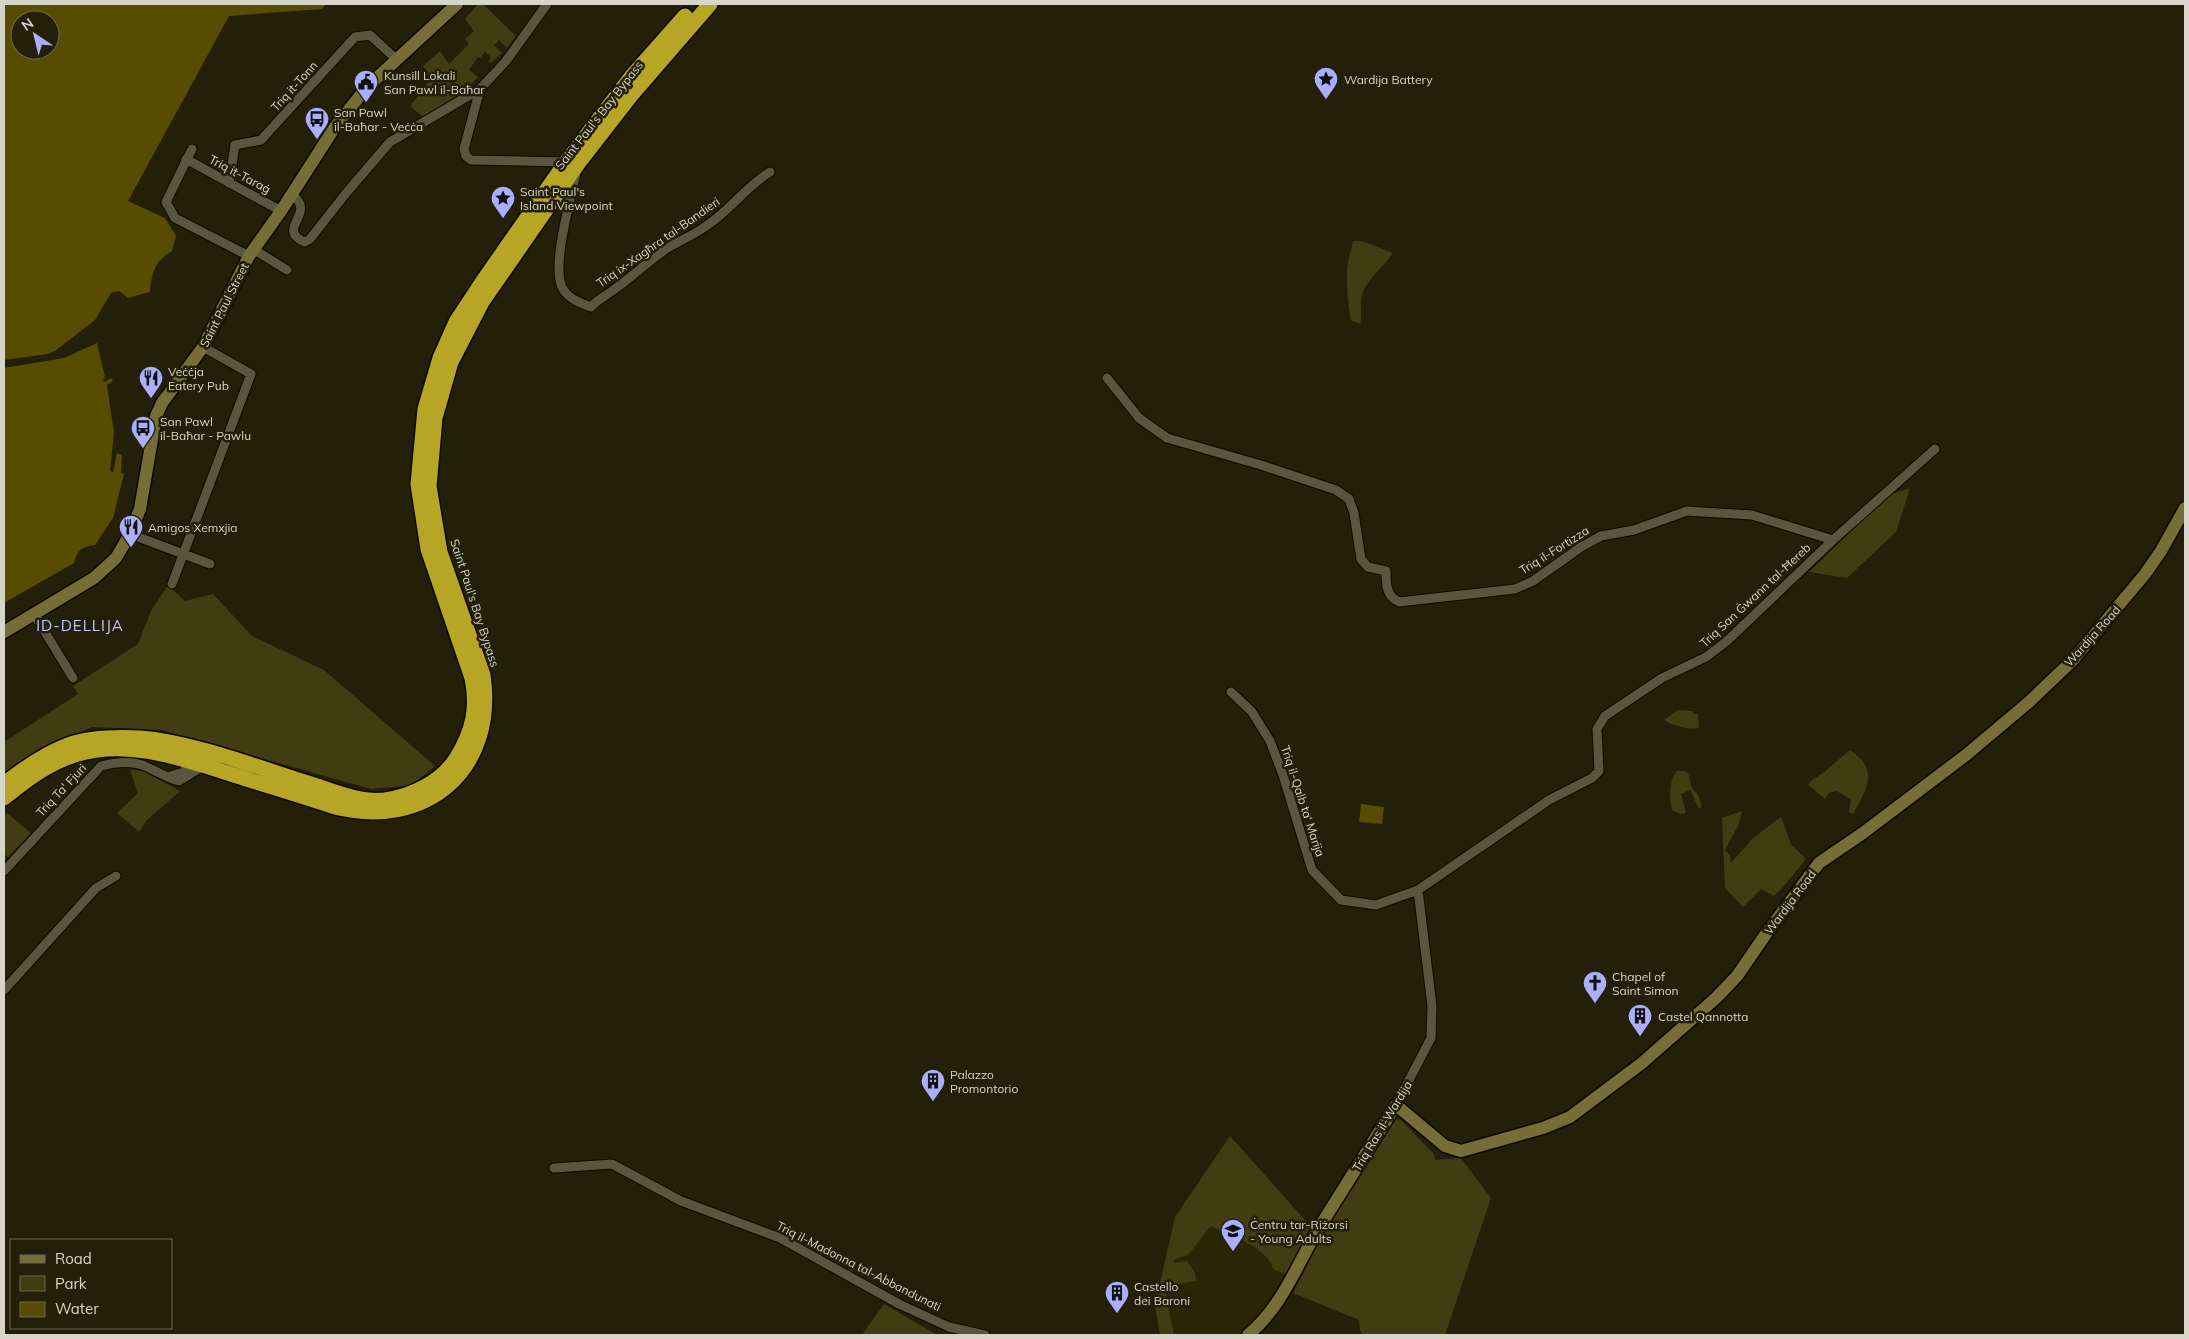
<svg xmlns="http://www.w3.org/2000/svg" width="2189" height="1339" font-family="Mulish,sans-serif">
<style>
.built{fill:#2a2506}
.green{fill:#423c13}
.water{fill:#574d00;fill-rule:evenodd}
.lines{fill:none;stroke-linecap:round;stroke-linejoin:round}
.street-casing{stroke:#0c0900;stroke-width:11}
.secondary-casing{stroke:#0c0900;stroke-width:15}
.highway-casing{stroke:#0c0900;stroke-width:18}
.street{stroke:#5a563e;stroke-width:9}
.secondary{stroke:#766e37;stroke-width:12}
.highway{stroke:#b7a526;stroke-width:15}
.labels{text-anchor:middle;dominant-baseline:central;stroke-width:5;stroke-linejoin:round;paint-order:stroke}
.poi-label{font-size:12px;fill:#d7d5c7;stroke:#231f08;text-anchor:start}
.street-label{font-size:12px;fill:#d7d5c7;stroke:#231f08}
.quarter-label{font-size:15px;letter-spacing:1px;fill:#c0c5fe;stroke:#231f08}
</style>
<rect width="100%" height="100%" fill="#231f08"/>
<path class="built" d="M1230,1136L1287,1275L1269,1304L1244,1332L1238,1335H1160L1155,1305L1175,1217Z"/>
<path class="green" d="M478,4H483L516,36L507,48L499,40L494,45L502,53L491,63L488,61L491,57L485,52L480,58L478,57L469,70L478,77L467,89L423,117L410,106L432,78L423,66L440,51L449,64L469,44L465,39L474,31L465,19Z
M1353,241H1362L1393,253C1384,266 1369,277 1363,292C1359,302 1363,314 1360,324L1351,320C1349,312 1346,280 1347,272C1347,262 1351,251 1353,241Z
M1910,488L1896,532L1847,578L1809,572L1889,495Z
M168,585L185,601L213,594L252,636L324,670L435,766L412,785L371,789L162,730L92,727L15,764L4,774V742L78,694L73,686L138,644L151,611Z
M1678,710L1693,711V714H1698L1699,728C1689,730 1673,726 1664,720Z
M1850,750C1880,770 1867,788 1853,814L1849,812L1851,799L1836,791L1829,793L1825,799L1808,785L1812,780L1823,773Z
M130,770L143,771L180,791L146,821L139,832L117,813L138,793Z
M1677,771C1691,770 1688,775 1691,785C1692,790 1696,791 1698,795C1700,799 1700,803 1702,807L1699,809L1690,790L1681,794L1686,813L1680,814L1672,810C1669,799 1669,779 1677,771Z
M1742,811L1739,824L1725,850L1730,856L1731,863L1753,838L1781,817L1791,844L1806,859L1783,887L1774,896L1761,889L1743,907L1725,888L1722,818Z
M7,813L31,833L8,857L4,854V816Z
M1395,1118L1401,1120L1434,1154L1435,1160L1461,1158L1491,1198L1445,1335H1363L1360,1330L1359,1320L1293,1293L1328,1223L1388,1123Z
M1230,1136L1313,1229L1287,1275L1273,1269C1268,1248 1230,1235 1211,1226L1188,1255L1175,1259L1173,1263L1187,1261L1195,1273L1196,1281L1177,1284L1178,1287L1165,1290L1174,1335H1160L1155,1305L1175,1217Z
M884,1304L937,1335H862Z"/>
<path class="water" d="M4,4H326L322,9L229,16L128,201L165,218L176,236L172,251C154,262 152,272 150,292L128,298L119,291L111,293L95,320L55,351L48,354L4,360ZM20,20H50V50H20Z
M97,343L105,377L103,380L105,382L111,378L113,381L107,385L114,433L110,471L113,472L117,453L122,455L121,473L124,474L113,518L95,545C81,547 78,550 74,563L4,603V368L64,358Z
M1361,804L1384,807L1382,824L1359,822Z"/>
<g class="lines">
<defs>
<path id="street" d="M480,89L464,149L466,156L471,160L566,162
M192,149L166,202L175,218L249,256
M186,159L281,211
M576,172C572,196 550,268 563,289C569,299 580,303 591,307C598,299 604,297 612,291C631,278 647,262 666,249C679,241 694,235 706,226C731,210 744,188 770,172
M229,183L235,145L261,140L355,37L370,35L396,59
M291,194C319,213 274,229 305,242L310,239L347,192L390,142L480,89L506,61L547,4
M253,249L287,270
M1107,378L1139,418L1167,438L1261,465L1336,490L1349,499L1354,513L1361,559L1368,567L1386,571C1386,584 1386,596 1399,602L1515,589L1533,581L1581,547L1601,536L1634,530L1687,511L1752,515L1833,540
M130,534L210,564
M172,584L251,374L203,347
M34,614L73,678
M1231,692L1252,712L1270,741L1283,775L1312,870L1341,900L1376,905L1418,890L1549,800L1592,778L1599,771L1597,729L1605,716L1662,678L1706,657L1727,641L1833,540L1935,449
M167,777L184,772L187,765L182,759
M4,871L101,766C116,762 132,760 147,767C158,772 167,778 179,781L205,765
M4,990L96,888L116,876
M1396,1105L1431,1038L1432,1006L1418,890
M554,1168L612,1164L681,1201L780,1238L899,1304L949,1327L985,1335"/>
<path id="secondary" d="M4,632L94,578L116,558L130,534L140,509L156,416L162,403L203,347L249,256L281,211L335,127L367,87L457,4
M1248,1335C1281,1308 1296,1267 1317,1231C1343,1189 1370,1147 1396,1105L1445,1146L1461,1151L1543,1128L1570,1117L1642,1063L1716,998L1737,976L1768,931L1819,863L1863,833L1966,755L2029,702L2073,660L2145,574L2161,551L2185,508"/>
<path id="highway" d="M4,784C23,769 46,753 68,745C90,737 118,737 140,738C193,742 259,768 311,784C333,791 361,803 385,800C412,796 442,782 457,757C473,731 478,708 472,678L428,549L418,484L425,409L440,358L456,322L485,278L566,162L631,77L685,16
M4,798C25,781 48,763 75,755C128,738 183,759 234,775C268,786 302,796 335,807C427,830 497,769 483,675L440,552L429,486L435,418L451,362L482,302L577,165L633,93L710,4"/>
</defs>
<use href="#street" class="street-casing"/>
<use href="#secondary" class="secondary-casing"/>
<use href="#highway" class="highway-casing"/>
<use href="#street" class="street"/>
<use href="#secondary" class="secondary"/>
<use href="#highway" class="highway"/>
</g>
<defs>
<symbol id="sight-pin" viewBox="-11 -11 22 30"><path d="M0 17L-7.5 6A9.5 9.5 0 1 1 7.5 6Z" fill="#abaffb" stroke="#231f08"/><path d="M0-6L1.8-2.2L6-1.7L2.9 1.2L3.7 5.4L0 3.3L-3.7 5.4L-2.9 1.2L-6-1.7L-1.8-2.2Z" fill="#111"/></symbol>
<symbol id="civic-pin" viewBox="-11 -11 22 30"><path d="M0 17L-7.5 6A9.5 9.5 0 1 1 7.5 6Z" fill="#abaffb" stroke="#231f08"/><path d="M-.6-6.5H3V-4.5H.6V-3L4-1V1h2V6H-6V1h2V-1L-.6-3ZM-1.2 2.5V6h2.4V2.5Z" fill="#111"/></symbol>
<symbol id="bus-pin" viewBox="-11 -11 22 30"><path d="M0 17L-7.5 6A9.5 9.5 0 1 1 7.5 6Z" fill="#abaffb" stroke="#231f08"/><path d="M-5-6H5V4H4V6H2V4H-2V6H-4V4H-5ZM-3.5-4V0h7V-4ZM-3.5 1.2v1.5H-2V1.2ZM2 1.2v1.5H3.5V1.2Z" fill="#111"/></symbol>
<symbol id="restaurant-pin" viewBox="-11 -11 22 30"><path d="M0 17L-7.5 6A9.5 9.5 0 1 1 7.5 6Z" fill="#abaffb" stroke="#231f08"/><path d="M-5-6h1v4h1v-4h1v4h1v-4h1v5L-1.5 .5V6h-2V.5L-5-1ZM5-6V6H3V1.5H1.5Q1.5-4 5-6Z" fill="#111"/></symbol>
<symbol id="church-pin" viewBox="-11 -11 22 30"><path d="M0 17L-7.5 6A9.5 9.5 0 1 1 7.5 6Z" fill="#abaffb" stroke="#231f08"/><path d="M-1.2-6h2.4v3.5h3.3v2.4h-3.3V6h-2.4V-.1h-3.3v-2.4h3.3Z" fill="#111"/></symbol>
<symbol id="building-pin" viewBox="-11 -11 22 30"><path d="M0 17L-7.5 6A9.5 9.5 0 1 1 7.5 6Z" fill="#abaffb" stroke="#231f08"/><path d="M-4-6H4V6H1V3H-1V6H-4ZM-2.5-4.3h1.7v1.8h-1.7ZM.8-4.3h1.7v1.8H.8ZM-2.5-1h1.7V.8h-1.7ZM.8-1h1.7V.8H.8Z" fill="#111"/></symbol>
<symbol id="school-pin" viewBox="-11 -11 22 30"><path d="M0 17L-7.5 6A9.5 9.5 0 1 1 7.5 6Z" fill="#abaffb" stroke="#231f08"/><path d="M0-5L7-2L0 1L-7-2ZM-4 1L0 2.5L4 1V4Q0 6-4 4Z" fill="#111"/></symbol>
</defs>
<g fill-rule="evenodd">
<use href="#sight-pin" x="1312" y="65" width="28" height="38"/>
<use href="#civic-pin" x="352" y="68" width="28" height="38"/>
<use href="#bus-pin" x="303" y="105" width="28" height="38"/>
<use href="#sight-pin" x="489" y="184" width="28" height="38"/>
<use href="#restaurant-pin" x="137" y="364" width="28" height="38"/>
<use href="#bus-pin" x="129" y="414" width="28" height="38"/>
<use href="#restaurant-pin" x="117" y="513" width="28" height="38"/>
<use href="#church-pin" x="1581" y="969" width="28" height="38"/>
<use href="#building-pin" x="1626" y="1002" width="28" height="38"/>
<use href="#building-pin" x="919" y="1067" width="28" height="38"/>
<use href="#school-pin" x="1219" y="1217" width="28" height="38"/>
<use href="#building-pin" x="1103" y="1279" width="28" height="38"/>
</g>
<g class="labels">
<g class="poi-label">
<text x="384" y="75">Kunsill Lokali<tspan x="384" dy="14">San Pawl il-Baħar</tspan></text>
<text x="1344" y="79">Wardija Battery</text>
<text x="334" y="112">San Pawl<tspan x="334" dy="14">il-Baħar - Veċċa</tspan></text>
<text x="520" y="191">Saint Paul's<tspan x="520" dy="14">Island Viewpoint</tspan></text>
<text x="168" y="371">Veċċja<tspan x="168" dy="14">Eatery Pub</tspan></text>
<text x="160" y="421">San Pawl<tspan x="160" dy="14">il-Baħar - Pawlu</tspan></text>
<text x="148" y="527">Amigos Xemxjia</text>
<text x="1612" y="976">Chapel of<tspan x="1612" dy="14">Saint Simon</tspan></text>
<text x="1658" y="1016">Castel Qannotta</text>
<text x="950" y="1074">Palazzo<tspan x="950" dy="14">Promontorio</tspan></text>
<text x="1250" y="1224">Ċentru tar-Riżorsi<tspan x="1250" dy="14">- Young Adults</tspan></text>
<text x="1134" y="1286">Castello<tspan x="1134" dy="14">dei Baroni</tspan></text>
</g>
<g class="street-label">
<text transform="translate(294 86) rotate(-48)">Triq it-Tonn</text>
<text transform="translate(599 115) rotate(-52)">Saint Paul's Bay Bypass</text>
<text transform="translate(240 174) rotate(28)">Triq it-Taraġ</text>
<text transform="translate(658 242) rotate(-35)">Triq ix-Xagħra tal-Bandieri</text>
<text transform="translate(224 305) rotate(-63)">Saint Paul Street</text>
<text transform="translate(1554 550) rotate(-32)">Triq il-Fortizza</text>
<text transform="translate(1755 595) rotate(-43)">Triq San Ġwann tal-Ħereb</text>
<text transform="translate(475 603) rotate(72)">Saint Paul's Bay Bypass</text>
<text transform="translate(2092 636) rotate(-48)">Wardija Road</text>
<text transform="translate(61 790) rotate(-47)">Triq Ta' Fjuri</text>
<text transform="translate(1303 801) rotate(72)">Triq il-Qalb ta‘ Marija</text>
<text transform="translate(1790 902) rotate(-53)">Wardija Road</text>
<text transform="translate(1382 1126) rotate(-59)">Triq Ras il-Wardija</text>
<text transform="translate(859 1266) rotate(27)">Triq il-Madonna tal-Abbandunati</text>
</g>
<g class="quarter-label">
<text x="80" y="625">ID-DELLIJA</text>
</g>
</g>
<rect width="2189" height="1339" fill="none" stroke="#d7d5c7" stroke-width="10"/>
<rect x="10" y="1239" width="162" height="90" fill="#231f08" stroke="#6b6854"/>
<rect x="20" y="1255" width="25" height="8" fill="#766e37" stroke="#6b6854"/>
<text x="55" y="1264" font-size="15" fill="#d7d5c7">Road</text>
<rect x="20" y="1276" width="25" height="15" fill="#423c13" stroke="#6b6854"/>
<text x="55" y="1289" font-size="15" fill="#d7d5c7">Park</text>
<rect x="20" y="1302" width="25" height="15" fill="#574d00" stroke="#6b6854"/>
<text x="55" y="1314" font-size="15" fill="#d7d5c7">Water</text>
<g transform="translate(35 35) rotate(325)"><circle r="24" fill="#231f08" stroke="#6b6854"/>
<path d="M0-4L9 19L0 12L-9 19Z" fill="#abaffb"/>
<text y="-8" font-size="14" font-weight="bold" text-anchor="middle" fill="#d7d5c7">N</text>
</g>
</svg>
